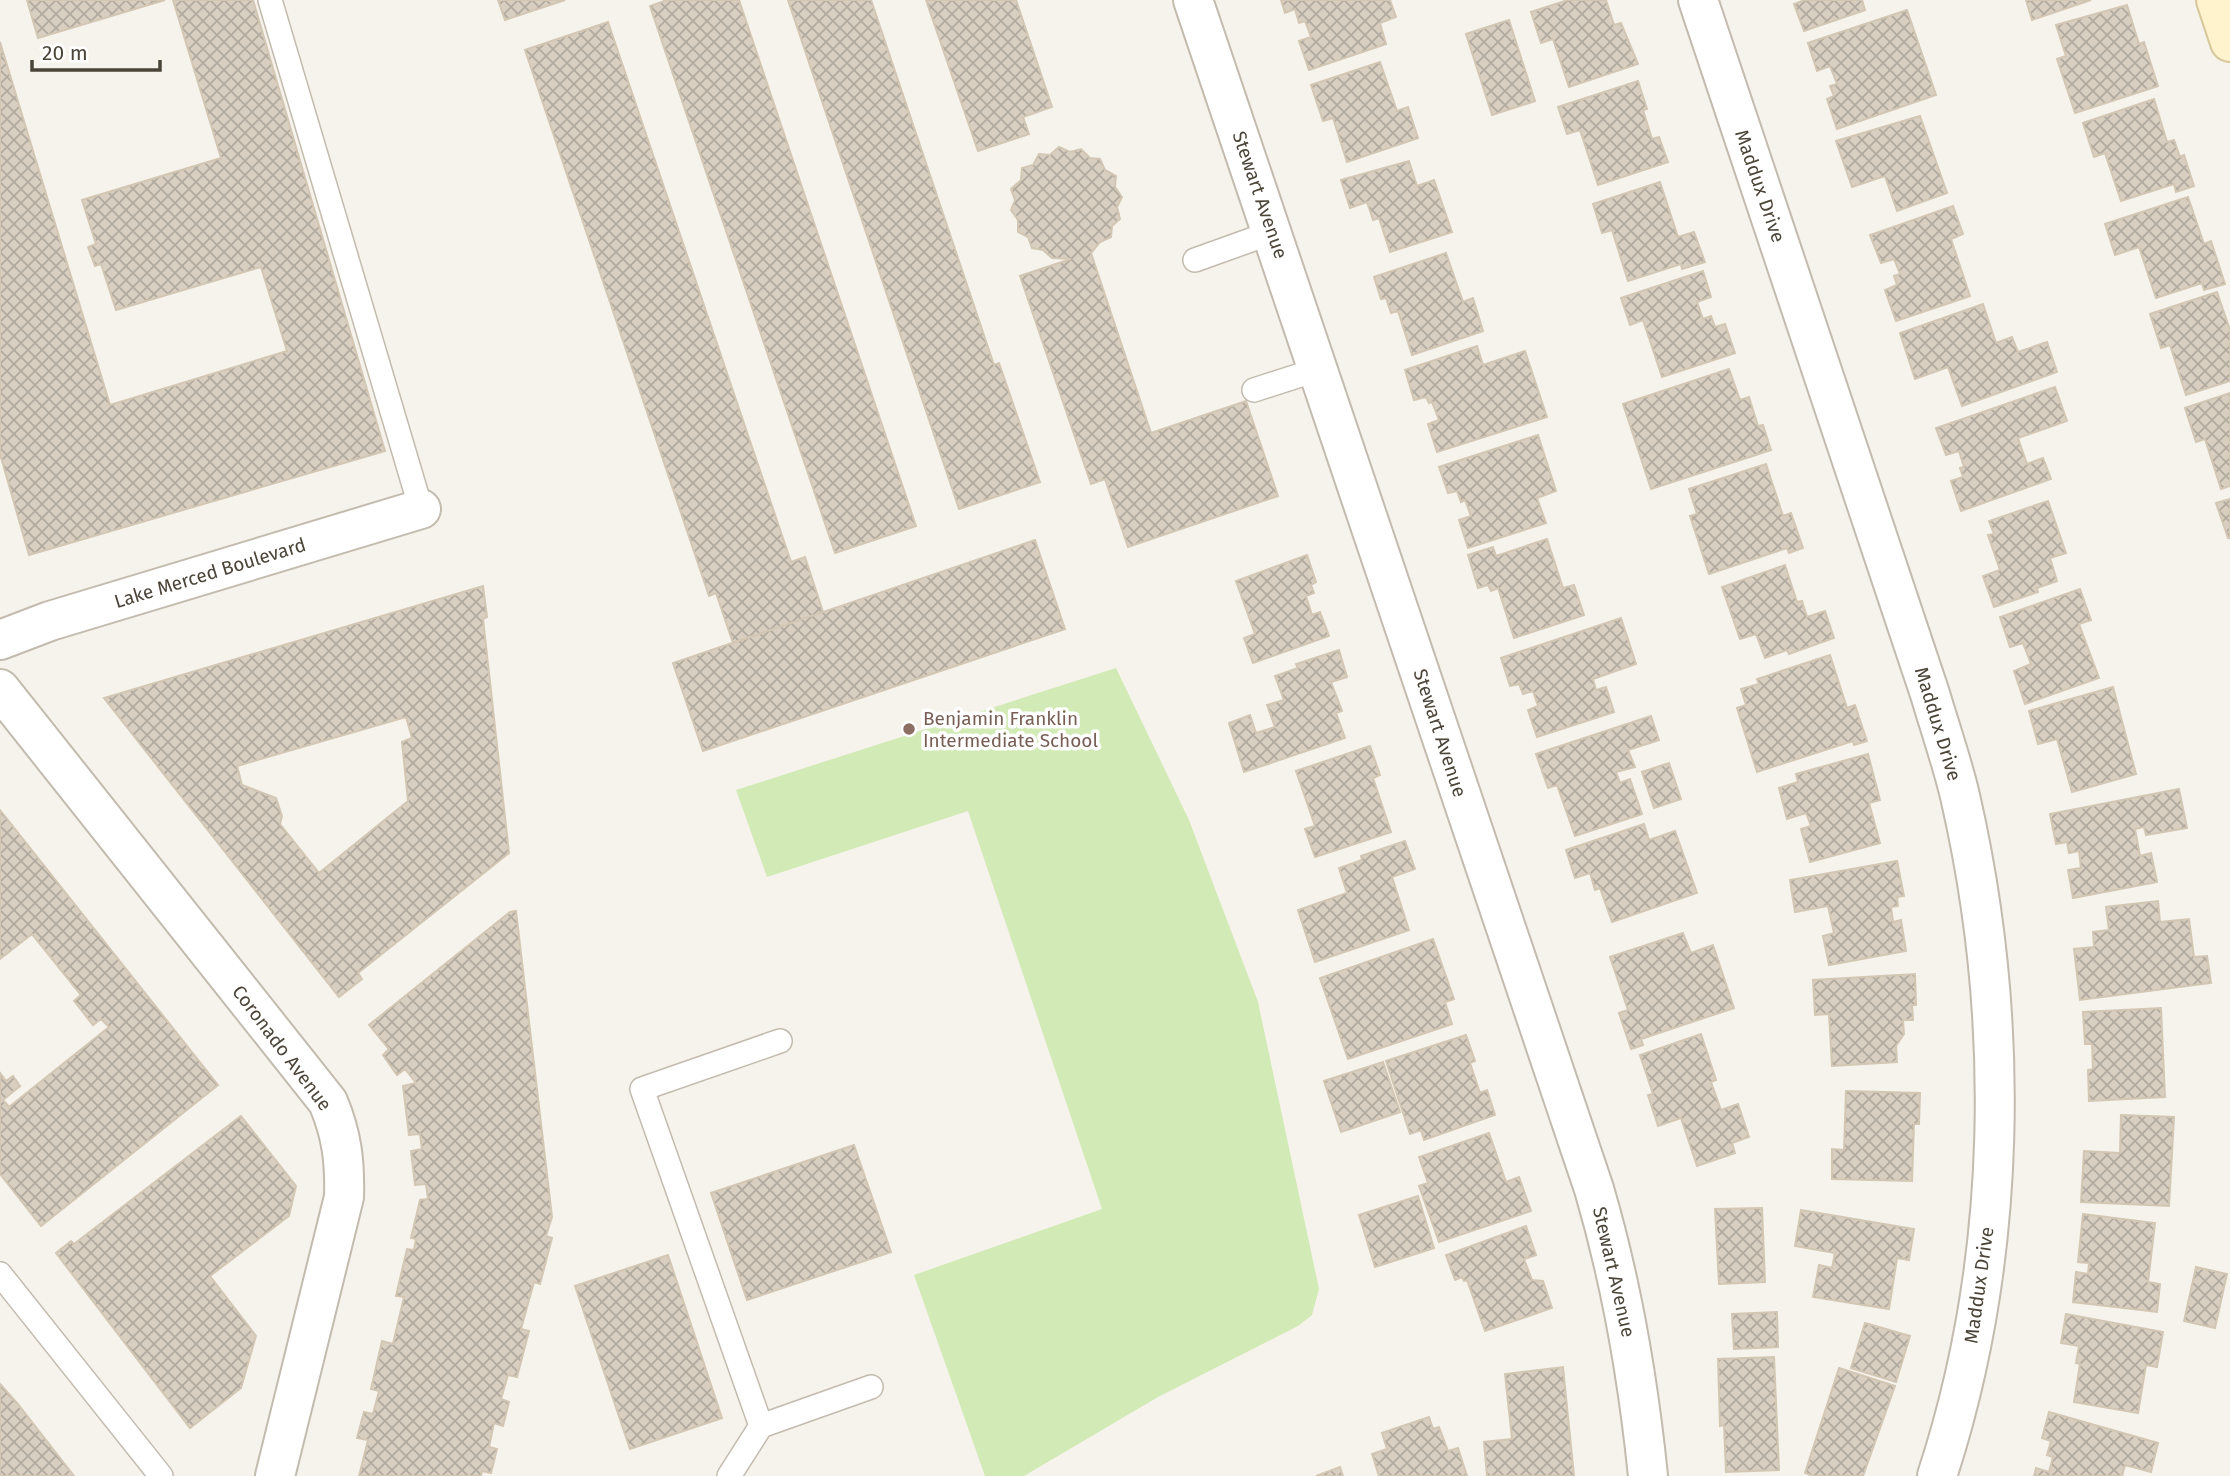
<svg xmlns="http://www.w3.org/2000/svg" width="2230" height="1476" font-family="'Fira Sans',sans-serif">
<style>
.park{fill:#d2eab5}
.building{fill:url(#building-cross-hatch);stroke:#d3c7b4;stroke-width:2;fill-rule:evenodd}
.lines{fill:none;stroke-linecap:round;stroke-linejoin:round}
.lane-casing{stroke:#c2bbae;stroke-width:26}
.street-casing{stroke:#c2bbae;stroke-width:42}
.secondary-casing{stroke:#d6c79b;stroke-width:42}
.lane{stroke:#fff;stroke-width:23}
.street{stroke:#fff;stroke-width:38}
.secondary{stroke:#fff3cd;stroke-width:38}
.education-dot{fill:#8d6e63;stroke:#fff;stroke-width:2.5}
.labels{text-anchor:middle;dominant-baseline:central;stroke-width:7;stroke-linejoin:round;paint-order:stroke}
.street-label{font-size:19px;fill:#4b4439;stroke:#fff}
.education-label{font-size:19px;fill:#785e54;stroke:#fff;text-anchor:start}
</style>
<defs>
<pattern id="building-cross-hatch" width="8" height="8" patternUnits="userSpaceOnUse" patternTransform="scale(1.75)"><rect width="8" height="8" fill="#d8cfc1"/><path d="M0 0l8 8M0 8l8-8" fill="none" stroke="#b1aa9e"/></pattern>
</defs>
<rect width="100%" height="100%" fill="#f6f3ec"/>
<path class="park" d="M1116,668L1189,820L1258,1002L1319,1289L1312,1315L1298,1326L1158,1397L1024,1476H985L914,1275L1102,1209L968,811L767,877L736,790Z"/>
<path class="building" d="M27,0H165L38,38Z
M173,0H253L385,451L29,555L0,454V42L110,405L287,351L261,267L116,310L101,264L95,266L88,247L96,244L82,200L221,158Z
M498,0H565L505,20Z
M667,0H739L916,526L835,553L650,6Z
M788,0H871L994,365L999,363L1040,482L959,509Z
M926,0H1016L1052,107L1023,117L1029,134L978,151Z
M1281,0H1390L1396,17L1380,23L1386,44L1309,70L1299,41L1311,37L1305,21L1299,23L1295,9L1285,13Z
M1568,0H1606L1614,25L1621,23L1638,64L1569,87L1553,39L1541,43L1531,12Z
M1805,0H1862L1865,10L1804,31L1794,4Z
M2026,0H2091L2032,20Z
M2127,5L2139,44L2144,42L2158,86L2075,113L2057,59L2066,56L2056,25Z
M1907,10L1936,95L1837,129L1827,99L1834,96L1830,86L1837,84L1830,66L1817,71L1808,43Z
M1509,20L1535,101L1492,115L1466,34Z
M608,22L791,562L805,557L823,612L733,643L716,593L709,596L525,50Z
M1380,62L1397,111L1408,107L1418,138L1347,162L1333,118L1323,121L1311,85Z
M1638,81L1647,109L1643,110L1652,139L1659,137L1668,162L1598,185L1580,130L1567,134L1558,107Z
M2154,99L2167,142L2174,140L2180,157L2184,155L2194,186L2176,192L2174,184L2121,201L2105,153L2094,157L2083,123Z
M1920,116L1947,193L1897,211L1885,176L1852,187L1836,141Z
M1059,147L1070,152L1081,149L1090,158L1100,159L1105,170L1116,176L1115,187L1122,197L1117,207L1120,219L1112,226L1111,237L1100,242L1091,253L1151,433L1246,401L1278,496L1128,547L1105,479L1091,484L1020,276L1071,259L1052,258L1043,250L1032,248L1028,237L1018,232V220L1011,210L1015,200L1011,189L1021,180L1022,168L1033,165L1039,154L1050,155Z
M1409,161L1417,186L1434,180L1452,232L1390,252L1379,218L1373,220L1367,202L1350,208L1341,180Z
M1660,182L1678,237L1694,232L1705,262L1682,269L1681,264L1628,281L1612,230L1602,233L1593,204Z
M2188,197L2204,244L2211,241L2225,284L2204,290L2202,283L2156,298L2139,247L2115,255L2105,224Z
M1953,206L1963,234L1951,239L1970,296L1896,321L1885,290L1897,285L1894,276L1900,274L1894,259L1881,263L1870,235Z
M1446,253L1463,302L1473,298L1483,331L1412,355L1398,311L1391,313L1386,298L1381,299L1374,277Z
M1703,271L1711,297L1697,302L1703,319L1711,316L1715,327L1725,324L1735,353L1662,377L1643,320L1630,325L1621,298Z
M2217,292L2230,330V381L2186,395L2170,345L2161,348L2150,314Z
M1983,304L1996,343L2012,337L2018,352L2047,342L2057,372L1962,406L1948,367L1915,379L1900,333Z
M1477,346L1483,365L1525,351L1547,417L1437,452L1428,424L1439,420L1432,402L1429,403L1426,397L1414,400L1405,370Z
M1729,369L1740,400L1749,397L1758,426L1763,425L1771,450L1651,489L1623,404Z
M2055,387L2067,421L2018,438L2027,464L2043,458L2051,479L1961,511L1951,481L1963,477L1960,468L1964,467L1959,451L1946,455L1936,428Z
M2230,393V486L2221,489L2205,439L2196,442L2185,408Z
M1538,435L1556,491L1537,498L1546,523L1468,548L1459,520L1471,516L1465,500L1461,502L1457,491L1448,493L1439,467Z
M1766,464L1783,516L1791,513L1803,548L1789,553L1787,548L1709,574L1690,516L1697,514L1689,489Z
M2230,499V538H2228L2216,503Z
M2048,501L2066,553L2050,558L2057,581L2037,588L2038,592L1994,607L1983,576L2000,570L1988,535L1994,534L1989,521Z
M1547,539L1563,588L1574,585L1584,615L1514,638L1498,588L1491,591L1488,585L1478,588L1468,555L1493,547L1496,556Z
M1035,540L1065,629L703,751L673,663Z
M1307,555L1316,582L1311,585L1314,593L1306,596L1312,615L1320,612L1329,636L1253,663L1244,638L1255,634L1236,581Z
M1785,565L1797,602L1802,601L1807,617L1825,611L1834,638L1789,654L1787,650L1765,658L1756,634L1740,639L1722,587Z
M483,586L487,617L483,619L509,853L358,973L362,979L339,997L104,698ZM406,717L412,738L402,742L408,801L319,873L280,824L282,816L276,798L242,785L237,766Z
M2080,589L2091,620L2079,624L2099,678L2025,704L2014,671L2031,664L2023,643L2010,647L2000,617Z
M1621,618L1636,664L1593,679L1596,690L1606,687L1614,712L1537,737L1528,710L1538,706L1533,691L1523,694L1519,684L1510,686L1501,658Z
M1339,650L1347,677L1331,682L1342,711L1336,713L1345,738L1244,772L1229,723L1250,715L1256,733L1275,727L1267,705L1284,700L1275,676L1298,668L1296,664Z
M1830,655L1847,708L1855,705L1867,741L1854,745L1853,741L1757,772L1737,708L1746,705L1741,689L1759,684L1757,679Z
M2113,687L2136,774L2072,792L2057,739L2038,744L2029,711Z
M1651,716L1659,740L1628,750L1635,767L1616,772L1620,783L1630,779L1642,814L1575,836L1557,785L1548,788L1536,754Z
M1370,746L1380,775L1373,778L1391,832L1315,857L1305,829L1315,826L1296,771Z
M1868,754L1880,800L1869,803L1880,843L1810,862L1801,829L1811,826L1806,813L1787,819L1779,788L1798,782L1796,774Z
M1669,763L1681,799L1654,808L1642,772Z
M2179,789L2187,828L2146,835L2144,827L2135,829L2140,856L2151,853L2157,882L2073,898L2068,870L2081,868L2079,851L2069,853L2067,842L2056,844L2050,814Z
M0,810L218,1085L41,1226L0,1174V1073L6,1081L13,1076L20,1086L3,1100L9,1107L109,1027L101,1019L93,1025L74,1001L81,995L32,934L0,959Z
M1644,824L1649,840L1675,831L1697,893L1612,922L1600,888L1595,890L1590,873L1575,878L1566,850Z
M1405,841L1415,869L1392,877L1409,930L1315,962L1298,910L1347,893L1339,868L1362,860L1361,856Z
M1897,861L1904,896L1897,897L1898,906L1891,907L1893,922L1901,920L1906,951L1829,965L1823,936L1834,933L1828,906L1795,912L1790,880Z
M2158,901L2160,922L2189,919L2194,957L2207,956L2211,983L2080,1000L2074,949L2094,947L2093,932L2109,930L2106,907Z
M516,911L552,1217L546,1236L552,1238L540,1284L534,1282L521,1329L529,1331L517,1377L508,1375L501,1399L509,1402L503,1426L494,1423L489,1447L497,1449L491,1473L482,1471L481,1476H359L368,1440L357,1438L364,1412L373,1414L379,1391L371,1389L382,1341L393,1344L404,1297L396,1296L407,1249L414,1250L416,1239L411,1238L420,1200L428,1199L426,1184L415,1185L411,1151L422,1149L420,1134L409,1135L403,1086L416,1083L405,1069L397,1075L383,1055L389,1049L369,1025L510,912Z
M1683,933L1691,953L1713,945L1734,1008L1641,1039L1643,1045L1631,1049L1619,1013L1628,1010L1610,957Z
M1433,939L1454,999L1445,1002L1452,1024L1348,1059L1320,978Z
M1915,974L1916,1005H1912L1913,1020H1903L1904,1034L1896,1046L1897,1062L1832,1066L1829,1014L1815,1015L1813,980Z
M2161,1008L2165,1097L2089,1101L2088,1070L2093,1069L2092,1044H2085L2083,1012Z
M1701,1034L1716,1080L1711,1082L1721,1110L1738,1104L1749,1137L1732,1143L1735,1153L1697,1166L1681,1118L1658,1126L1648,1095L1653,1094L1640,1055Z
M1466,1035L1475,1061L1470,1063L1480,1093L1487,1090L1495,1115L1424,1140L1421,1130L1410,1134L1386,1061Z
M1383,1062L1400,1112L1341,1132L1324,1081Z
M1846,1091L1920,1093L1919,1124H1914L1912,1181L1832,1179V1149L1844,1150Z
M2121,1115L2174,1117L2169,1206L2081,1202L2084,1151L2120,1153Z
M241,1116L296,1186L289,1216L210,1276L256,1336L241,1388L190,1428L56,1253L71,1241L74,1244Z
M1489,1133L1506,1182L1519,1177L1531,1211L1439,1242L1419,1186L1428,1183L1419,1157Z
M854,1145L891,1252L747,1300L711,1193Z
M1418,1196L1434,1248L1375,1267L1359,1215Z
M1762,1208L1765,1282L1719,1284L1715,1209Z
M1801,1210L1914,1229L1909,1260L1897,1258L1889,1309L1813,1297L1819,1265L1832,1268L1835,1253L1795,1246Z
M2083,1214L2155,1223L2148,1282L2160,1284L2157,1312L2073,1302L2076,1272L2088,1274L2089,1263L2078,1262Z
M1526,1226L1536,1255L1524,1259L1532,1280L1543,1281L1552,1308L1485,1331L1467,1280L1464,1281L1462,1277L1455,1280L1446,1255Z
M668,1255L722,1418L630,1449L575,1286Z
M2196,1267L2227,1274L2215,1328L2184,1321Z
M1777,1312L1778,1347L1734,1349L1732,1314Z
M2066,1314L2163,1332L2157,1367L2146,1365L2138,1413L2074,1402L2080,1364L2076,1363L2079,1346L2061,1343Z
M1865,1323L1910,1336L1896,1382L1851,1368Z
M1774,1357L1779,1470L1726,1472L1724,1425L1720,1426L1718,1359Z
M1563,1367L1574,1476H1487L1484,1442L1512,1439L1505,1374Z
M1839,1368L1895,1386L1863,1476H1813L1805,1473Z
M0,1384L17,1403L74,1476H0Z
M2049,1412L2158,1443L2151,1472L2125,1465L2122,1476H2034L2036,1468L2049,1472L2053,1457L2047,1455L2051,1441L2042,1438Z
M1429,1417L1433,1429L1439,1427L1448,1451L1458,1448L1467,1476H1379L1372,1454L1387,1449L1382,1433Z
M1340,1467L1343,1476H1316Z"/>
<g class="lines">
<defs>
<path id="lane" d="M270,0L421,509
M1195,260L1273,232
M1254,390L1319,369
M0,1274L161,1476
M761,1426L642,1089L780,1041
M729,1476L761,1426L871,1387"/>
<path id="street" d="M1193,0L1594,1189C1622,1284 1638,1378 1648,1476
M1698,0L1930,694C1940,728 1952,762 1960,796C2011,1018 2008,1259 1937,1476
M0,640L50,621L421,509
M0,689L328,1102C342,1135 345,1162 344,1197L275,1476"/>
<path id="secondary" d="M2216,0L2230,42"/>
</defs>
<use href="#lane" class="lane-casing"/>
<use href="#street" class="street-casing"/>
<use href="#secondary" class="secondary-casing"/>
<use href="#lane" class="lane"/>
<use href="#street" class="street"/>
<use href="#secondary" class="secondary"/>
</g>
<circle class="education-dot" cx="909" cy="729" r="7"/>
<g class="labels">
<g class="street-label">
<text transform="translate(1760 186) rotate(71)">Maddux Drive</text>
<text transform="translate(1260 195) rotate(71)">Stewart Avenue</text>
<text transform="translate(210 573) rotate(-17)">Lake Merced Boulevard</text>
<text transform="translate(1938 724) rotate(73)">Maddux Drive</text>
<text transform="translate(1440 733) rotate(72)">Stewart Avenue</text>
<text transform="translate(282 1048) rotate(53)">Coronado Avenue</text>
<text transform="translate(1614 1272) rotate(77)">Stewart Avenue</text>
<text transform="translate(1979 1285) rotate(-82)">Maddux Drive</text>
</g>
<g class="education-label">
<text x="923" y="718">Benjamin Franklin<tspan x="923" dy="22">Intermediate School</tspan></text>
</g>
</g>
<path d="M32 60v10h128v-10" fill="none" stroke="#4b4439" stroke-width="3.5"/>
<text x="42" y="60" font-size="21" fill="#4b4439" stroke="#ffffff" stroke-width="5" paint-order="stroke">20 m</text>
</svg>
